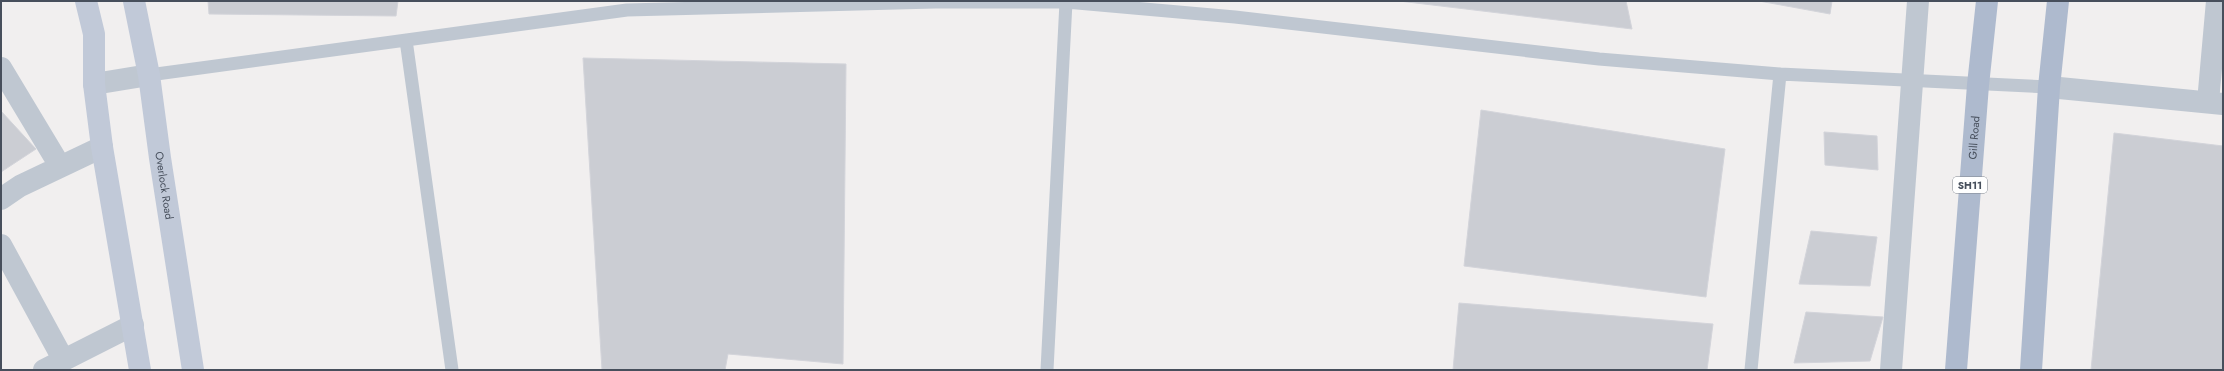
<svg xmlns="http://www.w3.org/2000/svg" width="2224" height="371" font-family="Jost,sans-serif">
<style>
.building{fill:#cbcdd3;stroke:#d3d4da}
.lines{fill:none;stroke-linecap:round;stroke-linejoin:round}
.lane{stroke:#bfc7d1;stroke-width:13}
.street{stroke:#bfc7d1;stroke-width:22}
.secondary{stroke:#c1c9d8;stroke-width:22}
.primary{stroke:#aebace;stroke-width:22}
.labels{text-anchor:middle;dominant-baseline:central;stroke-width:3.5;stroke-linejoin:round;paint-order:stroke}
.shield{fill:#fff;stroke:#7e848d;stroke-width:1}
.shield-label{font-size:10px;font-weight:bold;fill:#474f5c}
.street-label{font-size:11px;fill:#474f5c;stroke:#fff}
</style>
<rect width="100%" height="100%" fill="#f1efef"/>
<path class="building" d="M208,1H398L396,16L209,14Z
M1399,1H1626L1632,29Z
M1759,1H1832L1830,14Z
M583,58L846,64L843,364L728,354L725,370H602Z
M1481,110L1725,149L1706,297L1464,266Z
M1,111L36,149L1,172Z
M1824,132L1877,136L1878,170L1825,165Z
M2114,133L2223,146V370H2091Z
M1811,231L1877,237L1870,286L1799,284Z
M1459,303L1713,324L1707,370H1453Z
M1806,312L1883,317L1870,361L1794,363Z"/>
<g class="lines">
<path class="lane" d="M406,40L452,370
M149,75L627,10L935,2H1066L1235,17L1599,59L1780,74L2049,87
M1047,370L1066,2
M1751,370L1780,74"/>
<path class="street" d="M1,68L60,166
M94,84L149,75
M2049,87L2223,104
M2208,102L2217,1
M1,199L20,186L102,147
M1,245L63,359
M44,370L133,325
M1891,370L1918,1"/>
<g class="secondary">
<path d="M86,1L94,34V84L102,147L140,370"/>
<path id="s1" d="M134,1L149,75L160,158L193,370"/>
</g>
<g class="primary">
<path id="s2" d="M1956,370L1978,85L1987,1"/>
<path d="M2031,370L2049,87L2058,1"/>
</g>
</g>
<g class="labels">
<rect class="shield" x="1953" y="177" width="34" height="16" rx="3"/>
<g class="shield-label">
<text x="1970" y="185">SH11</text>
</g>
<g class="street-label">
<text stroke="none"><textPath href="#s2" startOffset="233">Gill Road</textPath></text>
<text stroke="none"><textPath href="#s1" startOffset="187">Overlock Road</textPath></text>
</g>
</g>
<rect width="2224" height="371" fill="none" stroke="#474f5c" stroke-width="4"/>
</svg>
